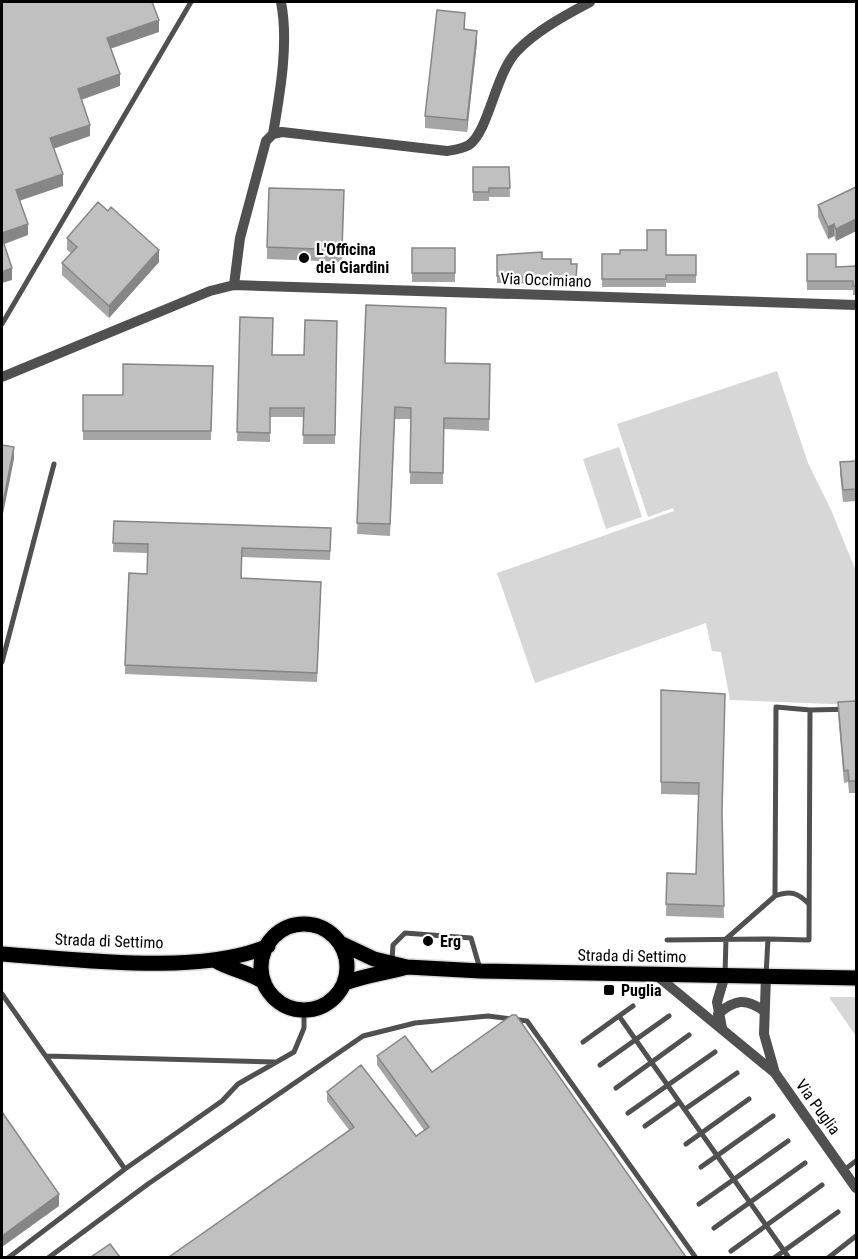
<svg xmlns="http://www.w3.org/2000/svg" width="858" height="1259" font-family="'Roboto Condensed',sans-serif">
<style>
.green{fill:#d7d7d7}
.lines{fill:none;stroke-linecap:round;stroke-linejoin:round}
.primary-casing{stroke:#dbdbdb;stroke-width:18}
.service{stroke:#505050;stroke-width:5}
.minor{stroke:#505050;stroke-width:10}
.primary{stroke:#000;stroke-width:15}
.wall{fill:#a5a5a5}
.shaded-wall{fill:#868686}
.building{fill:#c0c0c0;stroke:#868686;stroke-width:1.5}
.poi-dot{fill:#000;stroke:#fff;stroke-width:2}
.labels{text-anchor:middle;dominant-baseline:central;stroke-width:4.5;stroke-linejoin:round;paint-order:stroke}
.poi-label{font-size:16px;font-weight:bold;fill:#000;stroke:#fff;text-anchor:start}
.street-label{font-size:16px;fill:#000;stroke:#fff}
</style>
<rect width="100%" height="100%" fill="#fff"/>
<path class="green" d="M777,371L808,463L831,510L856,571V705L730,700L721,652L712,651L706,623L535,683L497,573L674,511L673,508L648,517L617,424Z
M619,447L642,517L606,529L583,459Z
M829,997H856V1036Z"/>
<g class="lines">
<defs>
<path id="primary" d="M261 967a43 43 0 1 1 86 0a43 43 0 1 1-86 0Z
M340,943L374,959L407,967L481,971L856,978
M2,954C76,959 201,976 268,946
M216,961C232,970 248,972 264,982
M345,983C365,975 386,973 407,967"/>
</defs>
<use href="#primary" class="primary-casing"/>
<path class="service" d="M2,324L191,2
M2,662L54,464
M810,710L856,709
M775,896C791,890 798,893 809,904
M667,940L768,939
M392,960L393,945L405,933L471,938L480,969
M725,974L726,939L775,896L776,707L810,710L809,940L768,939L766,975
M2,994L125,1169L8,1258
M633,1006L619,1016L789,1258
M583,1042L619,1016
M46,1056L275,1062
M600,1065L669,1016
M616,1088L689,1035
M685,1109L737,1073
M628,1113L715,1052
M645,1126L679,1102
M686,1144L749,1099
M701,1167L773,1116
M125,1169L222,1101L238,1084L294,1052L304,1028V1011
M844,1170L856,1161
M699,1204L788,1141
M714,1228L805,1163
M731,1251L822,1185
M48,1258L148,1184L363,1036L415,1023L488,1016L527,1021L696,1258
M774,1258L838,1212
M828,1258L856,1236"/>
<path class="minor" d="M273,134C280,93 289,43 281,2
M234,285L856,305
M2,377L210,291L234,285L240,238L266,141L273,134L282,132L447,151C454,150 462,149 469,145C489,131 495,74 517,51C537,30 566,15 590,2
M656,975L775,1073L856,1188
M766,976L764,1034L775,1073
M718,1014C735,999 746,998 764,1011
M722,1028L717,1002L725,975"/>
<use href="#primary" class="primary"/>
</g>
<path class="wall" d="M465,25V29L477,42L467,132L425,128V116Z
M473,167H509L510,197H489V201H473Z
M856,187V231L836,241L834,236L828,239L818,217V205Z
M344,190L342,262L267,259V247Z
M67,238L159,262L109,318L62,275V263L71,253L67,250Z
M412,248H455V282H412Z
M602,254L696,255V283H666V287H602Z
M807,254L836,267L856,266V295H853V290H807Z
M497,255L577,264L576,285L497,283Z
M366,305L445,363L490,364L489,431L444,429L443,484H410L411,419H395L390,536L357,534Z
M240,317L272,355H304L337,321L335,444H303L304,417H270V442L237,441Z
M213,366L211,440H83V395H123Z
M856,461V501L843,502L840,474V462Z
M114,521L331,528L330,560L242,557V578L321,582L317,682L125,674V665L147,574V553L113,552Z
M661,690L722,819L724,918L666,916L667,873L696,874L699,795L661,794Z
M856,701V793H849L848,782L844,783L838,714V702Z
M377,1056L432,1072L686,1257L349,1130L327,1101V1092L416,1136L424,1130L377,1065Z"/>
<path class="shaded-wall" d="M159,20V32L107,50V38Z
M477,31V42L467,132V120Z
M120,74V86L78,101V89Z
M90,125V136L50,150V138Z
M63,174V186L16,202V190Z
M856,214V231L836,241V229Z
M28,224V235L2,245V233Z
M834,224V236L828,239V227Z
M159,250V262L109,318V306Z
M12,268V280L2,283V272Z
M14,447V459L2,519V508Z
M59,1194V1206L2,1247V1236Z"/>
<path class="building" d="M2,2H152L159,20L107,38L120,74L78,89L90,125L50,138L63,174L16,190L28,224L2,233Z
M437,10L465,13L464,29L477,31L467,120L425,116Z
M473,167H509L510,188H489V192H473Z
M856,187V219L836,229L834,224L828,227L818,205Z
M269,188L344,190L342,250L267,247Z
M98,202L108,211L111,207L159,250L109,306L62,263L77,247L67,238Z
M647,230H666V255H696V275H666V279H602V254H620V250H647Z
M2,238L12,268L2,272Z
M412,248H455V273H412Z
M542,252V259H571V264H577L576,279L497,276V255Z
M807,254H836V267L856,266V286H853V281H807Z
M366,305L446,308L445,363L490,364L489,419L444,418L443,473L410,472L411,408L395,407L390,524L357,523Z
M240,317L273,318L272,355H304L305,320L337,321L335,435H303L304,408H270V433L237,432Z
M123,364L213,366L211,431H83V395H123Z
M2,445L14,447L2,508Z
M856,461V489L843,490L840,462Z
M114,521L331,528L330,551L242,548L241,578L321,582L317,673L125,665L129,573L147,574L148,544L113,543Z
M661,690L725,694L722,812L724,906L666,904L667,873L696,874L699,783L661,782Z
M856,701V781H849L848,770L844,771L838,702Z
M512,1015H516L686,1257H169L354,1127L327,1092L361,1065L416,1136L429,1127L377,1056L405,1036L432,1072Z
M2,1112L59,1194L2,1236Z
M110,1244L120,1257H91Z"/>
<g class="poi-dot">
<circle cx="304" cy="258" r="6"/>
<circle cx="428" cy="941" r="6"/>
<rect x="603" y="984" width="12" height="12" rx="3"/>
</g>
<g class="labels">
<g class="poi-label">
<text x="316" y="249">L'Officina<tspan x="316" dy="18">dei Giardini</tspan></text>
<text x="440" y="941">Erg</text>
<text x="621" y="990">Puglia</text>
</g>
<g class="street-label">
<text transform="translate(546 280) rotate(2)">Via Occimiano</text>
<text transform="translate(109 941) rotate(2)">Strada di Settimo</text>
<text transform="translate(632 956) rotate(1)">Strada di Settimo</text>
<text transform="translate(818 1107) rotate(54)">Via Puglia</text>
</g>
</g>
<rect width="858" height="1259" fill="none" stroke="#000000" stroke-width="6"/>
</svg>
